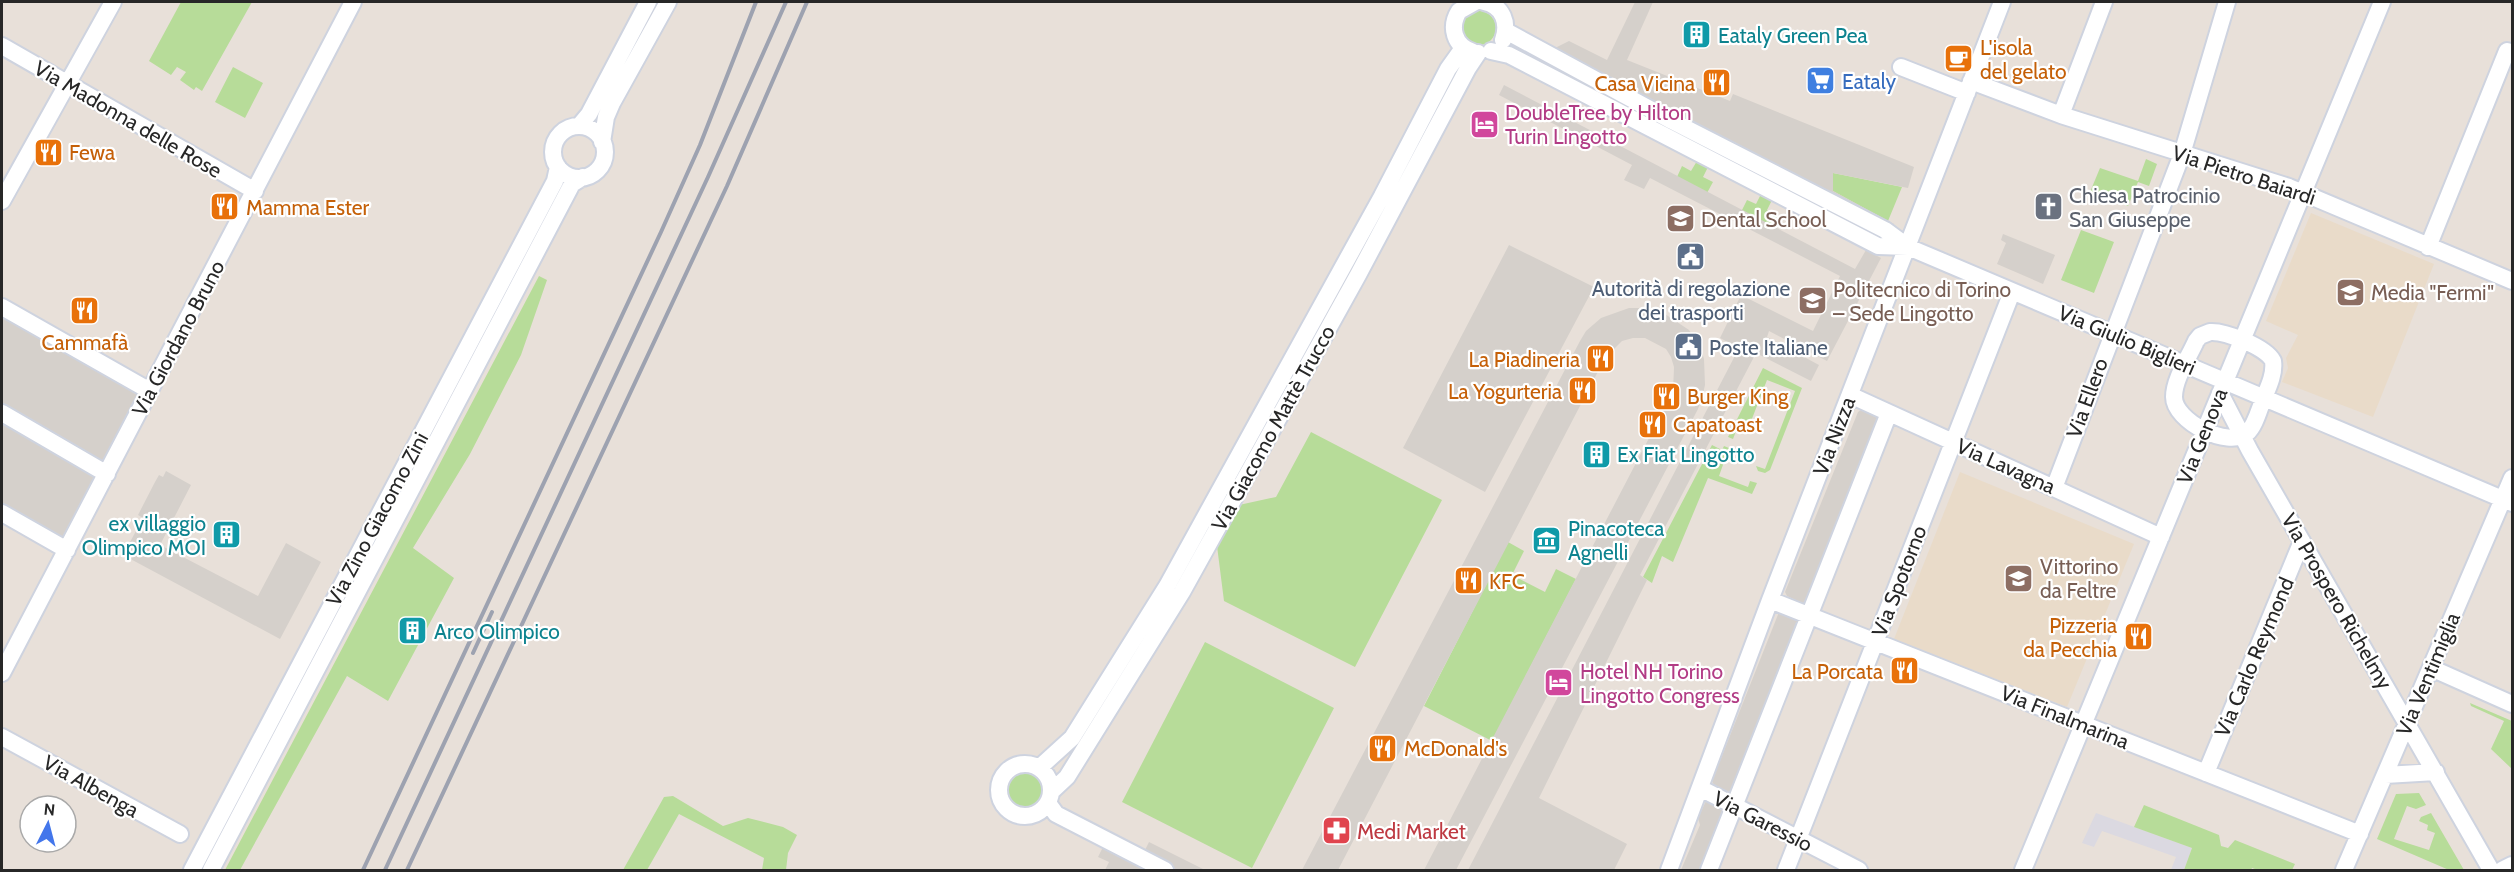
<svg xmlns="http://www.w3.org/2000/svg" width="2514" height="872" font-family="Cabin,sans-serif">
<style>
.industrial{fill:#dbd9e1}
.education{fill:#e9dbc9}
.green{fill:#b7dc99}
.plaza{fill:#d5d0cb}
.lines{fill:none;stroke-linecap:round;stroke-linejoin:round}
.minor-casing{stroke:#ced3df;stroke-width:20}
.minor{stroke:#fff;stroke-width:16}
.rail{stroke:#9da2b0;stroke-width:4}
.labels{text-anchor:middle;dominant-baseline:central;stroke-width:4.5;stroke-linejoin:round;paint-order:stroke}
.culture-label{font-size:21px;fill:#0d838f;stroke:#fff;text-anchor:start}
.food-label{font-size:21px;fill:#c56008;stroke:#fff;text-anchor:start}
.shop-label{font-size:21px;fill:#366cbe;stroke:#fff;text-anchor:start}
.hotel-label{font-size:21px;fill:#b23c85;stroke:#fff;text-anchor:start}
.street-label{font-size:21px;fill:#272727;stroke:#fff}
.worship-label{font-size:21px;fill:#5b616d;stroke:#fff;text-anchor:start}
.education-label{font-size:21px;fill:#785e54;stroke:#fff;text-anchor:start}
.service-label{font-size:21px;fill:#4e5e75;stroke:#fff}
.health-label{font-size:21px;fill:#be3a42;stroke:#fff;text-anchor:start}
</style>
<rect width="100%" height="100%" fill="#e8e0d9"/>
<path class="industrial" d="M2096,813L2192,848L2184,870H2171L2176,857L2102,831L2094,847L2082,843Z"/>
<path class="education" d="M2311,213L2434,264L2373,417L2282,382L2288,368L2286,358L2298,335L2266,321Z
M1960,472L2134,544L2067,707L1894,639Z"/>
<path class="green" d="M181,2H252L202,91L196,87L194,90L180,80L186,72L177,67L171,75L149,61Z
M1462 28a17 17 0 1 1 34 0a17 17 0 1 1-34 0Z
M233,67L263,83L245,118L215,102Z
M2146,159L2157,164L2149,186L2138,182L2128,206L2090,192L2100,168L2138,181Z
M1697,161L1708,167L1703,177L1713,182L1707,193L1677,177L1682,166L1691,171Z
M1833,173L1902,187L1888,221L1833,191Z
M1761,194L1772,200L1767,210L1777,216L1772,226L1742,210L1747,200L1756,204Z
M2081,230L2114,242L2094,293L2061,280Z
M539,276L547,280L521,355L470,454L413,548L454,578L388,701L347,676L240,870H225Z
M1763,368L1802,388L1770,470L1765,473L1758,471L1756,466L1765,469L1795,391L1767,380L1748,429L1738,426L1733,439L1728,437Z
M1311,432L1442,500L1355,667L1224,601L1217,546L1239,505L1276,497Z
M1712,445L1722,450L1724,446L1729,448L1719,476L1748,487L1750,481L1757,483L1752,494L1708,478L1673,562L1662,556L1652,583L1643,577Z
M1508,542L1524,551L1512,575L1545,592L1556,569L1576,579L1492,741L1424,706Z
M1205,642L1334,708L1252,868L1122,802Z
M2470,703L2512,721V769L2491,749L2504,721L2471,706Z
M1006 789a20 20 0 1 1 40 0a20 20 0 1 1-40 0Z
M2419,793L2426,805L2416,809L2407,806L2394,839L2429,850L2435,833L2427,830L2428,825L2419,821L2421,817L2431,813L2464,870H2449L2377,839L2396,794Z
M673,796L723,826L748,818L783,827L797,835L788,853L786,870H762L764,858L679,814L647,870H623L664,797Z
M2144,805L2219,835L2221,846L2228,848L2235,840L2295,864L2292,870H2258L2252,868L2251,870H2184L2192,848L2134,827Z"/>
<path class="plaza" d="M1635,2H1653L1627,60L1730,101L1733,94L1914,167L1908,188L1833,173V191L1894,224L1892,229L1551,50L1569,41L1607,60Z
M1504,85L1855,269L1866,250L1881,258L1827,361L1769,331L1767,337L1819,365L1811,381L1756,353L1640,575L1647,580L1539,798L1627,844L1614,870H1468L1739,348L1720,338L1741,295L1813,331L1840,276L1650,178L1644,189L1624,180L1632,165L1499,95Z
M2003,234L2055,255L2043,284L1997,264L2006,243L2001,240Z
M1509,245L1594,287L1485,492L1403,448Z
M2,306L150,391L67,550L2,513Z
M1629,308H1642L1665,314L1689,330L1700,346L1704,359L1705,385L1702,398L1698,409L1456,870H1424L1673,392L1674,367L1671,357L1666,349L1645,338H1633L1622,341L1605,358L1338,870H1302L1580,341L1586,331L1601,318Z
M1861,410L1879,418L1806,605L1787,596L1785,592L1858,412Z
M166,471L191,485L160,545L258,596L286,543L321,562L280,639L123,555L143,518L138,515L155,482L159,475L163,477Z
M1779,612L1802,621L1733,794L1714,785L1712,781Z
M1706,801L1727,808L1700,870H1681L1700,825L1698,818Z
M1102,828L1145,850L1149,842L1205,870H1105L1109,862L1098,857L1104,845L1095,841Z"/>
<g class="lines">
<defs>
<path id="minor" d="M1484,2C1503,6 1509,23 1503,40
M1506,31L1672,121L1885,230L1908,247L2512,503
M2,46L255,191
M1491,51L1509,55L1878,246L1908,247
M1473,52C1454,46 1449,27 1459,11L1475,2
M1901,67L1967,93
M1971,81L2061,115L2289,187L2512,281
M2061,115L2104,2
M579,126L589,114L648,2
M553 152a26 26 0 1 1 52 0a26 26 0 1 1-52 0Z
M602,142L606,117L612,103L668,2
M2,201L113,2
M2428,247L2507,51L2512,53
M2,307L150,391
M2210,332C2225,331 2266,347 2273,361C2275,374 2268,388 2263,400C2259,410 2255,426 2247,433C2228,449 2174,421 2174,397C2174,379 2189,357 2196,341L2200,336Z
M2220,393L2250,451L2491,870
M1850,395L2161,537
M2,413L107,474
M2054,488L2182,154L2227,2
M2,513L67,550
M1770,600L2360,834
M2431,668L2512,704
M2,673L353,2
M2,737L180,834
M999 790a26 26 0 1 1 52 0a26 26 0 1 1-52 0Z
M1039,768L1072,738L1167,586L1382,196L1448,69L1463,48
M2206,773L2302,541
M2385,775L2436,772
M1700,788L1859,870
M1051,792L1067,777L1182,592L1358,275L1468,68L1478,53
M1048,803L1056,814L1165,870
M192,870L555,181L558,167
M211,870L572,184L583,177
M1669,870L1770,600L2002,2
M1709,870L1889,413
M1786,870L2012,292
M2023,870L2382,2
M2344,870L2512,478
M2502,870L2512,865"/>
</defs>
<use href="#minor" class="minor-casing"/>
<use href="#minor" class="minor"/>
<path class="rail" d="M473,653L492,612
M363,870L661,232L700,145L756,2
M385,870L708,177L786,2
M407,870L727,186L807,2"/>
</g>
<defs>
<symbol id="building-square" viewBox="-11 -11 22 22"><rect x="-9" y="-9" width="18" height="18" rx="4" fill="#0f9aa8" stroke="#fff"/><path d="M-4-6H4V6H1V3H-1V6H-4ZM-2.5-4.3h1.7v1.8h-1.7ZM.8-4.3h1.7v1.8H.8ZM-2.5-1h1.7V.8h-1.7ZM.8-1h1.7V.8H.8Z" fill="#fff"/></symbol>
<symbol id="cafe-square" viewBox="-11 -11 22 22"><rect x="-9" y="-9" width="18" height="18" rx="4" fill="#e8710a" stroke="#fff"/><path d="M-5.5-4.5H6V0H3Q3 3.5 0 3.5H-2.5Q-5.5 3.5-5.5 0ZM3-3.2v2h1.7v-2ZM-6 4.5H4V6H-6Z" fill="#fff"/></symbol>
<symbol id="supermarket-square" viewBox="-11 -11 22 22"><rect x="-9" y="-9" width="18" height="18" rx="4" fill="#3f7fe0" stroke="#fff"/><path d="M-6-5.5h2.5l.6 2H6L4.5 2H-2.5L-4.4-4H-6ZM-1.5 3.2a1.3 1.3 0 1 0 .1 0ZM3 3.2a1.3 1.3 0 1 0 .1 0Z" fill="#fff"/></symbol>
<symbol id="restaurant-square" viewBox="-11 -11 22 22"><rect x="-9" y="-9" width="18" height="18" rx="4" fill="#e8710a" stroke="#fff"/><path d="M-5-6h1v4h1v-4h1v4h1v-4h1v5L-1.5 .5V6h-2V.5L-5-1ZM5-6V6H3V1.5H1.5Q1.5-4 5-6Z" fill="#fff"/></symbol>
<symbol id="hotel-square" viewBox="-11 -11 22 22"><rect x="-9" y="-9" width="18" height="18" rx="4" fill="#d1479c" stroke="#fff"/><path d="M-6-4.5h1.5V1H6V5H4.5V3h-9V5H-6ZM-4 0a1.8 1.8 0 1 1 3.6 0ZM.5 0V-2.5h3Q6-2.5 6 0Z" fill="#fff"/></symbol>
<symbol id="church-square" viewBox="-11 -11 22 22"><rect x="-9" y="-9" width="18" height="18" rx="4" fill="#6b7280" stroke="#fff"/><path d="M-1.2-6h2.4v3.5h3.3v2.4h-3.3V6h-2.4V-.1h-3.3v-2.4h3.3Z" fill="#fff"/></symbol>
<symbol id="university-square" viewBox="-11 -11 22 22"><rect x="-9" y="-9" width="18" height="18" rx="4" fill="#8d6e63" stroke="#fff"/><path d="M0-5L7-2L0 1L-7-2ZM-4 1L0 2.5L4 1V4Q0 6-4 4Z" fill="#fff"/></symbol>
<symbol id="civic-square" viewBox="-11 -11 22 22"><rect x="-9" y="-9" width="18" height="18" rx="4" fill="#5c6f8a" stroke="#fff"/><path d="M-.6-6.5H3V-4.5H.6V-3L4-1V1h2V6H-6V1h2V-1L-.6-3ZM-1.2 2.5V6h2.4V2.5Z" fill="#fff"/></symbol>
<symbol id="school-square" viewBox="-11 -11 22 22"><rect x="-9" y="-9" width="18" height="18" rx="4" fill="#8d6e63" stroke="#fff"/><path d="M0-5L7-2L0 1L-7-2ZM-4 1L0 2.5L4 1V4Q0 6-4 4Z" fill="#fff"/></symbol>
<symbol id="museum-square" viewBox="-11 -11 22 22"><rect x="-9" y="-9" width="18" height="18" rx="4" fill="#0f9aa8" stroke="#fff"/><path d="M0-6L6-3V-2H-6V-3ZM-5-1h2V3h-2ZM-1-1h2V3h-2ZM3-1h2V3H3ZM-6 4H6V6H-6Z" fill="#fff"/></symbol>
<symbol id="pharmacy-square" viewBox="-11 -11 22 22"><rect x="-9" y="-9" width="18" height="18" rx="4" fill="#e0444e" stroke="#fff"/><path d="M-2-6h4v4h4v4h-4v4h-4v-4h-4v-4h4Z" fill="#fff"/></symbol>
</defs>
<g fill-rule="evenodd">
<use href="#building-square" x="1680" y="18" width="33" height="33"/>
<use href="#cafe-square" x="1942" y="42" width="33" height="33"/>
<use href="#supermarket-square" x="1804" y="64" width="33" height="33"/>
<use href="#restaurant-square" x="1700" y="66" width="33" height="33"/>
<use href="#hotel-square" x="1468" y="108" width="33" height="33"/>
<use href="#restaurant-square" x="32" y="136" width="33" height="33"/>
<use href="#restaurant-square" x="208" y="190" width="33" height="33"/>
<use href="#church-square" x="2032" y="190" width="33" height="33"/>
<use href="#university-square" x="1664" y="202" width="33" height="33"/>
<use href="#civic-square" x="1674" y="240" width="33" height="33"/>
<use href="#school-square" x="2334" y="276" width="33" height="33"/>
<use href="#university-square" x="1796" y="284" width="33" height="33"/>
<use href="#restaurant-square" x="68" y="294" width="33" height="33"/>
<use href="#civic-square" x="1672" y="330" width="33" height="33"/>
<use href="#restaurant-square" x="1584" y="342" width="33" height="33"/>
<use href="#restaurant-square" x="1566" y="374" width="33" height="33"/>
<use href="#restaurant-square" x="1650" y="380" width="33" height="33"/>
<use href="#restaurant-square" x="1636" y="408" width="33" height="33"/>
<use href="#building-square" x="1580" y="438" width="33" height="33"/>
<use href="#building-square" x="210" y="518" width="33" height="33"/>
<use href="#museum-square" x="1530" y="524" width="33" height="33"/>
<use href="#school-square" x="2002" y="562" width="33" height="33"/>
<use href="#restaurant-square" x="1452" y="564" width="33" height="33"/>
<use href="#building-square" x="396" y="614" width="33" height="33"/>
<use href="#restaurant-square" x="2122" y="620" width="33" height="33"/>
<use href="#restaurant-square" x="1888" y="654" width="33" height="33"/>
<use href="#hotel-square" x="1542" y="666" width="33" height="33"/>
<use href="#restaurant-square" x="1366" y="732" width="33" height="33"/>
<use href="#pharmacy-square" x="1320" y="814" width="33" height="33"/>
</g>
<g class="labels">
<g class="culture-label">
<text x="1718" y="35">Eataly Green Pea</text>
<text x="1617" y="454">Ex Fiat Lingotto</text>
<text x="206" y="523" text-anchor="end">ex villaggio<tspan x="206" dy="24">Olimpico MOI</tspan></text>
<text x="1568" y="528">Pinacoteca<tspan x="1568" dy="24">Agnelli</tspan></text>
<text x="434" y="631">Arco Olimpico</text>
</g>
<g class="food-label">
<text x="1980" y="47">L'isola<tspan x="1980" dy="24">del gelato</tspan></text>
<text x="1695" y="83" text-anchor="end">Casa Vicina</text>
<text x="69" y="152">Fewa</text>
<text x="246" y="207">Mamma Ester</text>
<text x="85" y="342" text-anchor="middle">Cammafà</text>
<text x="1580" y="359" text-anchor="end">La Piadineria</text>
<text x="1562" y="391" text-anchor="end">La Yogurteria</text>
<text x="1687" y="396">Burger King</text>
<text x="1673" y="424">Capatoast</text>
<text x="1489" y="581">KFC</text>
<text x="2117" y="625" text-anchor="end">Pizzeria<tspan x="2117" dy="24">da Pecchia</tspan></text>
<text x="1883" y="671" text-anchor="end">La Porcata</text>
<text x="1404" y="748">McDonald's</text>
</g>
<g class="shop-label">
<text x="1842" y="81">Eataly</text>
</g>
<g class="hotel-label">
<text x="1505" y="112">DoubleTree by Hilton<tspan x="1505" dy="24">Turin Lingotto</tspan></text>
<text x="1580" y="671">Hotel NH Torino<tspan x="1580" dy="24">Lingotto Congress</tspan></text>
</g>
<g class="street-label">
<text transform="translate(128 119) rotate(30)">Via Madonna delle Rose</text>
<text transform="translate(2244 175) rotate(18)">Via Pietro Baiardi</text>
<text transform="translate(178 338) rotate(-62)">Via Giordano Bruno</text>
<text transform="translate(2127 340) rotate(23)">Via Giulio Biglieri</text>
<text transform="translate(2087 398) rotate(-70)">Via Ellero</text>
<text transform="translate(1273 428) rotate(-61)">Via Giacomo Mattè Trucco</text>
<text transform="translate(1834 436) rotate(-69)">Via Nizza</text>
<text transform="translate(2202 436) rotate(-68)">Via Genova</text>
<text transform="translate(2006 466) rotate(24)">Via Lavagna</text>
<text transform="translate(377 519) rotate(-62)">Via Zino Giacomo Zini</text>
<text transform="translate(1899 581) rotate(-69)">Via Spotorno</text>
<text transform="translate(2337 601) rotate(60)">Via Prospero Richelmy</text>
<text transform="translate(2254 657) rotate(-67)">Via Carlo Reymond</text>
<text transform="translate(2428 674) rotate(-67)">Via Ventimiglia</text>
<text transform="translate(2065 717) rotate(22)">Via Finalmarina</text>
<text transform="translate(91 786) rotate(29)">Via Albenga</text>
<text transform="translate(1763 821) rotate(27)">Via Garessio</text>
</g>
<g class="worship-label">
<text x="2069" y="195">Chiesa Patrocinio<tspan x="2069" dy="24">San Giuseppe</tspan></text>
</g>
<g class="education-label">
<text x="1701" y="219">Dental School</text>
<text x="1833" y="289">Politecnico di Torino<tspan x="1833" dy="24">– Sede Lingotto</tspan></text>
<text x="2371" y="292">Media "Fermi"</text>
<text x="2040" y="566">Vittorino<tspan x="2040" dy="24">da Feltre</tspan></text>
</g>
<g class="service-label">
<text x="1691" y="288">Autorità di regolazione<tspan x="1691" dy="24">dei trasporti</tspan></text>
<text x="1709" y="347" text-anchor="start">Poste Italiane</text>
</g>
<g class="health-label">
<text x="1357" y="831">Medi Market</text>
</g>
</g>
<rect width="2514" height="872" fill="none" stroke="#272727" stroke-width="6"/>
<g transform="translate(48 824) rotate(6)"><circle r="28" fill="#ffffff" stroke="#a9a9a9" stroke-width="1.5"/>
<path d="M0-4.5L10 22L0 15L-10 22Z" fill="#4376eb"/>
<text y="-9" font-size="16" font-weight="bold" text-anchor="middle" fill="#272727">N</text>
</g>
</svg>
